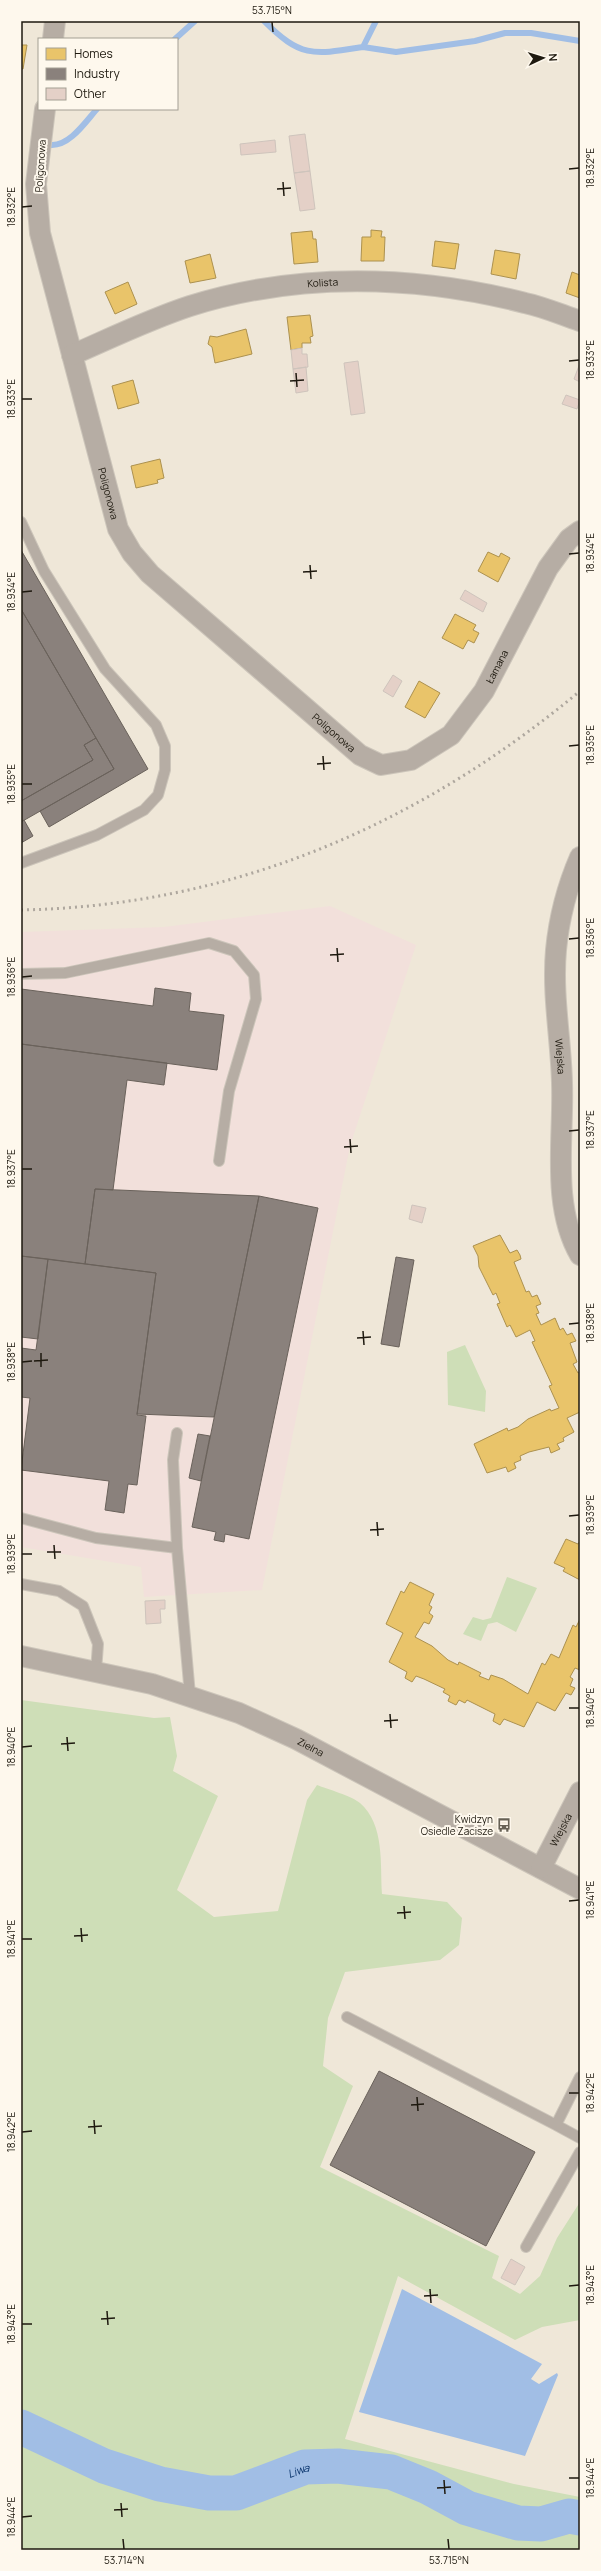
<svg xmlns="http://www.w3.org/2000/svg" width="601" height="2571" font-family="Manrope,sans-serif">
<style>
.industrial{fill:#f2e0db}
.green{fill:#cedeb7}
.water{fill:#a1bee5}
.homes{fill:#e9c46a;stroke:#ac914f}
.industry{fill:#8a817c;stroke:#6a625b}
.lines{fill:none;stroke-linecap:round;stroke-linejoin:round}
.stream{stroke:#a1bee5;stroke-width:6}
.river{stroke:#a1bee5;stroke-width:35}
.building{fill:#e4d0c7;stroke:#cec4bc}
.service-casing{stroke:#ccc5ba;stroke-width:12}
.minor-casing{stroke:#ccc5ba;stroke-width:22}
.service{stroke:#b6ada4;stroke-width:10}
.minor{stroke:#b6ada4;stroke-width:20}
.rail{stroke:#aea79e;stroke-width:3;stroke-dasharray:2 4;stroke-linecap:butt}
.ticks{fill:none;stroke:#1e190f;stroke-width:1.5}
.labels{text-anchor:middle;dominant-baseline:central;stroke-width:4;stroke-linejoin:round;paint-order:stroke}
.street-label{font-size:10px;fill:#1e190f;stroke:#fef8ed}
.poi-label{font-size:10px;fill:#1e190f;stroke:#fef8ed;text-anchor:end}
.water-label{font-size:11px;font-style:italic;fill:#0b366e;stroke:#fef8ed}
.neatline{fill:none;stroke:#1e190f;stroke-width:1.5}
.ticks-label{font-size:10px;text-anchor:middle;fill:#1e190f}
</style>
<rect width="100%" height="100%" fill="#efe7d8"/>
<path class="industrial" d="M330,906L416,945L350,1146L262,1590L144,1597L141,1567L21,1547V932L164,927Z"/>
<path class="green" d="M465,1345L486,1391L485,1412L448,1405L447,1352Z
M507,1577L537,1588L516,1632L497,1622L488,1624L481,1641L463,1634L473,1617L483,1620L491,1618Z
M21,1700L154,1718L170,1717L177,1756L173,1771L218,1796L177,1890L214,1917L278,1911L307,1800L317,1785C327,1789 352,1796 360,1803C385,1825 380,1864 382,1894L447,1902L462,1918L459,1945L440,1960L345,1972L328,2018L323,2066L353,2086L320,2167L499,2256L492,2278L520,2294L540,2276L557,2238L580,2202V2320L542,2327L515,2340L398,2276L345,2439L514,2484L580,2497V2550H21Z"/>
<path class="water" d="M402,2289L542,2364L531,2379L539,2384L557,2373L558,2375L525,2456L359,2412Z"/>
<path class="homes" d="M21,45H27L23,69H21Z
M371,230L382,231L381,237H385L384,261H361L362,237H371Z
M312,231L313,239H316L318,262L294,264L291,233Z
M435,241L459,244L455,269L432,266Z
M495,250L520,254L516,279L491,274Z
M210,254L216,278L190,283L185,261Z
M572,272L580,275V298L566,293Z
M128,282L137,304L115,314L105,292Z
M310,315L313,336L310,337L311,343H302V348L291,350L287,317Z
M246,329L252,354L215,363L212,347L208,344L210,336L217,337Z
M133,380L139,403L118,409L112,386Z
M160,459L164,478L157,480L158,483L136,488L131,466Z
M488,552L499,557L501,553L510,558L498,582L478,571Z
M455,614L476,625L473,630L479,633L474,643L468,640L463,649L442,638Z
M419,681L440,693L425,718L405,707Z
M500,1235L510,1253L517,1250L520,1255L521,1259L514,1262L526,1292L529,1291L532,1297L537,1295L541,1304L536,1306L539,1313L536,1314L541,1325L555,1318L560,1330L563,1328L567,1335L572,1333L576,1341L570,1343L577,1362L573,1364L578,1373L580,1372V1412L567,1418L574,1432L563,1438L564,1441L557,1444L560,1449L551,1453L549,1447L529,1452L520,1456L521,1460L514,1463L516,1468L508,1472L506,1467L487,1473L474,1444L507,1428L508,1431L518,1427L528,1419L550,1409L551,1411L559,1408L549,1386L552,1385L532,1342L535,1341L530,1330L516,1337L510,1325L507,1327L497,1304L500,1303L496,1293L493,1295L479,1267L478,1256L473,1246Z
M566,1539L578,1544L580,1541V1580L563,1571L565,1568L554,1563Z
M410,1582L434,1594L429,1605L432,1607L429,1613L433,1616L429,1624L424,1622L415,1637L432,1646L448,1660L458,1665L459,1662L481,1673L479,1676L489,1680L491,1675L503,1679L528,1694L542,1663L545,1665L551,1654L559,1658L573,1625L576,1627L580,1619V1670L575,1668L570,1677L573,1679L570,1686L575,1688L571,1695L566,1693L555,1711L537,1702L524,1727L504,1719L500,1725L493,1721L495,1714L467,1700L465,1703L459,1700L456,1705L448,1701L450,1696L443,1692L445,1689L424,1679L416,1676L412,1682L405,1678L407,1672L389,1662L403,1633L386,1624L401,1591L404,1593Z"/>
<path class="industry" d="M21,550L148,769L49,827L40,811L114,769L21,609Z
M21,609L96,738L84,745L93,760L21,801Z
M96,738L114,769L21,822V801L93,760L84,745Z
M24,820L33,836L21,843V822Z
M155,988L191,993L189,1011L224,1015L217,1070L21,1044V989L153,1006Z
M21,1044L167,1063L164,1085L127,1080L113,1190L95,1189L85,1264L21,1256Z
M95,1189L259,1196L214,1417L137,1414L156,1273L85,1264Z
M259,1196L318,1208L249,1539L225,1534L224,1542L214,1540L216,1532L192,1527Z
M21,1256L48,1259L38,1339L21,1337Z
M396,1257L414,1260L399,1347L381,1344Z
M48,1259L156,1273L137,1415L146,1416L137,1485L128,1484L124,1513L105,1510L109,1481L21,1470L30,1398L21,1397V1348L36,1350Z
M198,1434L210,1436L201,1481L189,1478Z
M379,2071L535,2152L486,2246L330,2165Z"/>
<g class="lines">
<path class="stream" d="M264,21C301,58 313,55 363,47L376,21
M175,39L195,21
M363,47L396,52L475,41L505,33H531L580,41
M51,145C70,146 86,121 97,109"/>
<path class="river" id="s1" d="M21,2427L104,2466L160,2484L209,2493H236L305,2467L338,2466L391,2472L428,2487L467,2508L518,2523L541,2524L569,2516L580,2518"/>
</g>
<path class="building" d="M305,134L310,171L294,173L289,136Z
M275,140L276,152L241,155L240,144Z
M310,171L315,209L300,211L294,173Z
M302,348V354H307L308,367L293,369L291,350Z
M358,361L365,413L351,415L344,363Z
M580,363V382L574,379Z
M306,367L308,391L296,393L293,369Z
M566,395L580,400L577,409L562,404Z
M465,590L487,603L483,612L460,599Z
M393,675L402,681L393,697L383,691Z
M412,1205L426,1208L422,1223L409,1219Z
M165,1600V1609H160L161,1623L146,1624L145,1601Z
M511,2259L525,2267L515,2285L501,2278Z"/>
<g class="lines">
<defs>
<path id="service" d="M21,522L44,571L105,669L156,725L165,746V770L158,795L144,810L97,835L21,863
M21,974L65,973L209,943L234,951L254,975L256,999L229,1091L219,1161
M177,1433L173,1460L177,1548
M21,1518L96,1538L177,1548L190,1695
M21,1584L59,1591L83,1606L98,1644L96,1672
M347,2017L556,2125L580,2077
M556,2125L580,2138
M526,2247L580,2152"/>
<g id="minor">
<path d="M53,39L55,21"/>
<path id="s2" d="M45,109L36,184L40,233L118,529L132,553L150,574L360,755L381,765L411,760L451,735L484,691L548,568L569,539L580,531"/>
<path id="s3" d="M72,355C111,338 150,319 190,306C298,272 416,275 525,303C544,307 562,315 580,321"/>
<path id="s4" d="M580,857C567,887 559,918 556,950C552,995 561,1039 562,1083C564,1139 551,1205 580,1255"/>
<path id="s5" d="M21,1656L152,1684L239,1713L296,1739L580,1889"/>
<path id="s6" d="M541,1868L580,1792"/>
</g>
</defs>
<use href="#service" class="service-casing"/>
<use href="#minor" class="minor-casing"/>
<use href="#service" class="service"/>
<use href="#minor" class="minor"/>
<path class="rail" d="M21,910C232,906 419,825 580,691"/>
</g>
<path class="ticks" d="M272,22L273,32M569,169L579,168M283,182L284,196M277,189L291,188M22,207L32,206M569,361L579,360M296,373L297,387M290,381L304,380M22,399H32M569,554L579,553M310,565L311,579M303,572L317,571M22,592L32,591M569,746L579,745M323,756L324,770M317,764L331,763M22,784H32M569,939L579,938M337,948L338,962M330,955L344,954M22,977L32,976M569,1131L579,1130M350,1139L351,1153M344,1147L358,1146M22,1169H32M569,1324L579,1323M363,1331L364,1345M357,1338L371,1337M41,1353V1367M34,1361L48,1360M22,1362L32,1361M569,1516L579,1515M377,1522L378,1536M370,1530L384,1529M54,1545L55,1559M47,1552H61M22,1554H32M569,1708H579M390,1714L391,1728M384,1721L398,1720M67,1737L68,1751M61,1744L75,1743M22,1747L32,1746M569,1901L579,1900M404,1906L405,1919M397,1913L411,1912M81,1928L82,1942M74,1936L88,1935M22,1939H32M569,2093H579M417,2097L418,2111M411,2105L424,2104M94,2120L95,2134M88,2127L102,2126M22,2132L32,2131M569,2286L579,2285M430,2289L431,2303M424,2296L438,2295M107,2311L108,2325M101,2319L115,2318M22,2324H32M569,2478H579M444,2480L445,2494M437,2488L451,2487M121,2503L122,2517M114,2510L128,2509M22,2517L32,2516M123,2539L124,2549M448,2539L449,2549"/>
<defs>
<symbol id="bus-bare" viewBox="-9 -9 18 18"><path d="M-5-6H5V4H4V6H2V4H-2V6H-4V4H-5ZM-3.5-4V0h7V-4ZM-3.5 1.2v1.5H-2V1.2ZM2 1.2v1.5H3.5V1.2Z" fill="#676155" stroke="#fef8ed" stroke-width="2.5" paint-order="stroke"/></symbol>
</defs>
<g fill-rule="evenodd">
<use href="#bus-bare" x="494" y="1815" width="20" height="20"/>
</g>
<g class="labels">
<g class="street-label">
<text transform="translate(40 166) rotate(-86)">Poligonowa</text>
<text stroke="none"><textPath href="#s3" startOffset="263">Kolista</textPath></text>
<text stroke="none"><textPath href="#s2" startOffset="394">Poligonowa</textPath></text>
<text stroke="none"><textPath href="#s2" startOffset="947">Łamana</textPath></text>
<text stroke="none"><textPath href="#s2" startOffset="729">Poligonowa</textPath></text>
<text stroke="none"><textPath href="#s4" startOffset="203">Wiejska</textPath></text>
<text stroke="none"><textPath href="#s5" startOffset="305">Zielna</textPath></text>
<text stroke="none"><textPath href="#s6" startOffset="43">Wiejska</textPath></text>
</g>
<g class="poi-label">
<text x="493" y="1819">Kwidzyn<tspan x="493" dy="12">Osiedle Zacisze</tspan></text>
</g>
<g class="water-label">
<text stroke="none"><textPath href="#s1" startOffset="294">Liwa</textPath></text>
</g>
</g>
<rect width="601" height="2571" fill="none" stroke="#fef8ed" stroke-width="44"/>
<rect x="38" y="38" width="140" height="72" fill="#fef8ed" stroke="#a49f94"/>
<rect x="46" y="48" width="20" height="12" fill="#e9c46a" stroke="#a49f94"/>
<text x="74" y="58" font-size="12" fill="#1e190f">Homes</text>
<rect x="46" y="68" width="20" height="12" fill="#8a817c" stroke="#a49f94"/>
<text x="74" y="78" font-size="12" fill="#1e190f">Industry</text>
<rect x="46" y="88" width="20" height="12" fill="#e4d0c7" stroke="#a49f94"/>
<text x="74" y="98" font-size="12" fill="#1e190f">Other</text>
<g transform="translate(543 58) rotate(86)" stroke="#fef8ed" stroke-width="3" paint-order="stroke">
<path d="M0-3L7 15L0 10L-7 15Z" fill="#1e190f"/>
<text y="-6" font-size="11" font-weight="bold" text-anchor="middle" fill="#1e190f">N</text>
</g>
<rect x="22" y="22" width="557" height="2527" class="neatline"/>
<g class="ticks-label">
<text x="272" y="14">53.715°N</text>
<text transform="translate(590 168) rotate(-90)" y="4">18.932°E</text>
<text transform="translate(11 207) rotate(-90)" y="4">18.932°E</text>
<text transform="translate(590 360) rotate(-90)" y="4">18.933°E</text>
<text transform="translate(11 399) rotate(-90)" y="4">18.933°E</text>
<text transform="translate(590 553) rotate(-90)" y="4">18.934°E</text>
<text transform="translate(11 592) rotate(-90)" y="4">18.934°E</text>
<text transform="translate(590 745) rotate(-90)" y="4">18.935°E</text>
<text transform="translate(11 784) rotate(-90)" y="4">18.935°E</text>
<text transform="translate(590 938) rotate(-90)" y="4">18.936°E</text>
<text transform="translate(11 977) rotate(-90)" y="4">18.936°E</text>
<text transform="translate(590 1130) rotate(-90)" y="4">18.937°E</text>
<text transform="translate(11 1169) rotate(-90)" y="4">18.937°E</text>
<text transform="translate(590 1323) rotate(-90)" y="4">18.938°E</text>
<text transform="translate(11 1362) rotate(-90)" y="4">18.938°E</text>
<text transform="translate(590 1515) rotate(-90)" y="4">18.939°E</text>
<text transform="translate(11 1554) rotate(-90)" y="4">18.939°E</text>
<text transform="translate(590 1708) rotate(-90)" y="4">18.940°E</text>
<text transform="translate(11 1747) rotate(-90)" y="4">18.940°E</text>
<text transform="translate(590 1900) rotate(-90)" y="4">18.941°E</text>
<text transform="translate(11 1939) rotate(-90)" y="4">18.941°E</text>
<text transform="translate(590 2093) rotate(-90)" y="4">18.942°E</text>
<text transform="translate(11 2132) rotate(-90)" y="4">18.942°E</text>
<text transform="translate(590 2285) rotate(-90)" y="4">18.943°E</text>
<text transform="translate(11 2324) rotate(-90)" y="4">18.943°E</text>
<text transform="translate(590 2478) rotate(-90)" y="4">18.944°E</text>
<text transform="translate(11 2517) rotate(-90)" y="4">18.944°E</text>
<text x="124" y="2564">53.714°N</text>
<text x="449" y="2564">53.715°N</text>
</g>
</svg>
